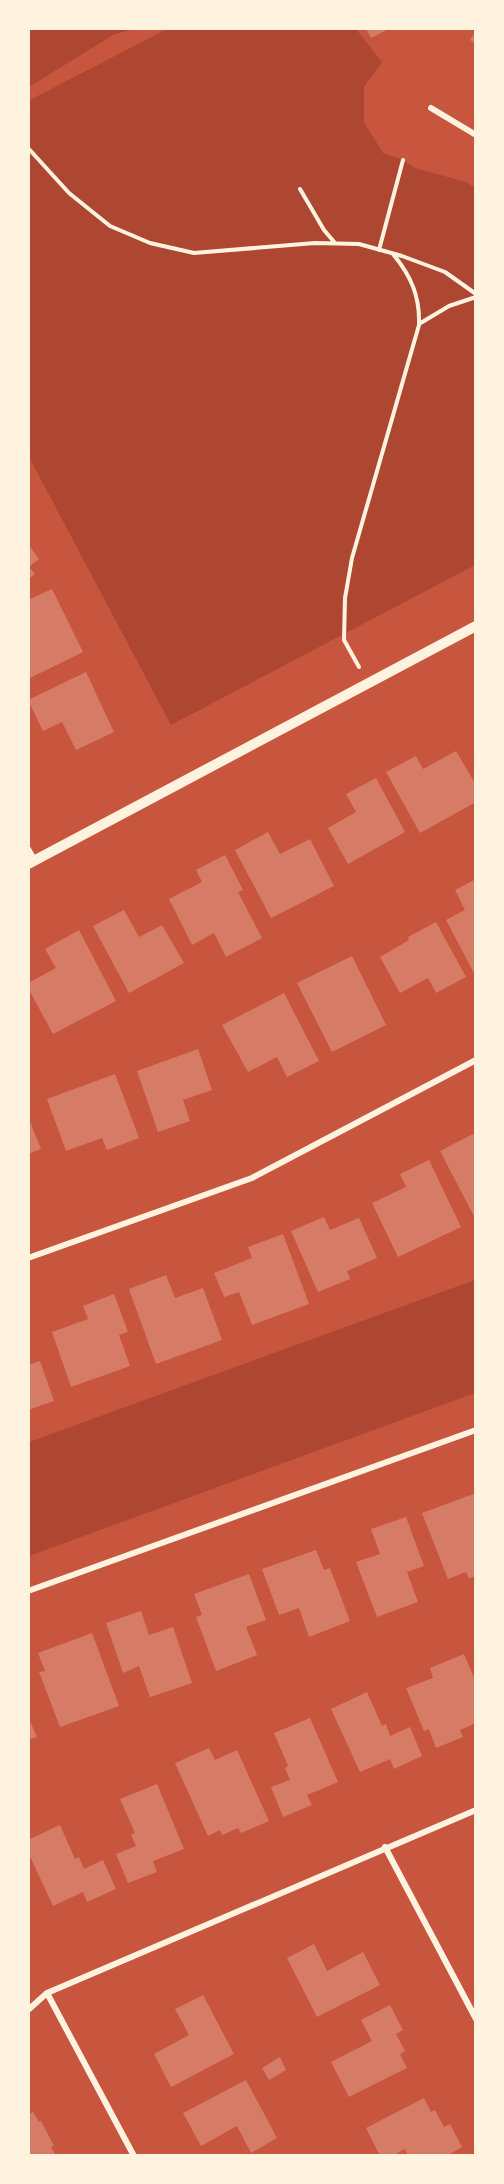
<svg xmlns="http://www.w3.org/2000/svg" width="504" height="2184" font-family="Signika,sans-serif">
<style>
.green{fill:#ae4732}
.building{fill:#d67c66}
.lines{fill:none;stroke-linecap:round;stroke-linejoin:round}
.path{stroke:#fff3e0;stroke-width:4}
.minor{stroke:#fff3e0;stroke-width:6}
.tertiary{stroke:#fff3e0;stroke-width:10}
</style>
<rect width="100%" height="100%" fill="#c8553d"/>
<path class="green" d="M29,28H133V29L113,35L29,87Z
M167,29H356L382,62L364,87V122L383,153L403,160L415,168L466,182L475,188V565L171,725L29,457L28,101Z
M475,1280V1393L29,1556V1442Z"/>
<path class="building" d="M366,28H390L371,38Z
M476,31V44L470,40Z
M28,544L39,559L29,567L35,574L28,579Z
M52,589L83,652L28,679V600Z
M86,672L114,732L76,750L62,722L43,731L28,700Z
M456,751L476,785V802L420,833L386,772L416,756L423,769Z
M376,778L405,832L348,864L328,828L356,812L346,794Z
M268,832L280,854L310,839L334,886L271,918L235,850Z
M225,855L243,890L238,892L262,938L226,957L214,933L192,945L169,899L202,882L196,870Z
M476,879V977L446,920L465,910L455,890Z
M124,910L139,937L162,925L184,963L129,993L93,926Z
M436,922L466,977L436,993L428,978L400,993L380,957L409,940L408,937Z
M79,930L116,1001L53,1034L28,988V983L56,968L45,949Z
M352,956L386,1025L332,1052L297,983Z
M284,993L319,1061L287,1077L277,1057L248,1072L222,1025Z
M198,1049L212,1090L183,1100L190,1121L158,1132L137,1071Z
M115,1074L139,1138L107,1150L102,1138L66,1151L47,1099Z
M28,1117L41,1149L28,1154Z
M473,1134L476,1139V1220L440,1151Z
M429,1160L461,1227L398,1257L372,1203L406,1187L400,1174Z
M324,1217L330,1230L359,1218L377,1258L347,1271L350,1279L318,1292L291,1231Z
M283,1234L309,1304L252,1325L239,1292L224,1297L214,1273L252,1258L248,1247Z
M166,1275L175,1298L203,1288L222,1340L156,1364L129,1289Z
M114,1294L128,1332L119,1335L130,1366L71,1387L52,1332L88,1319L83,1306Z
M40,1361L54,1401L28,1410V1365Z
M476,1493V1576L469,1578L466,1572L448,1579L422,1513Z
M406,1517L424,1566L407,1572L418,1602L377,1617L356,1562L380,1554L371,1529Z
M316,1550L324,1570L330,1568L350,1621L309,1637L299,1608L279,1615L262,1569Z
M249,1574L266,1620L246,1627L257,1655L216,1671L196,1617L202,1615L194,1594Z
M141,1611L149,1635L173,1627L192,1683L150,1697L139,1666L123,1673L106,1623Z
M92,1633L119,1706L60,1727L39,1672L45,1671L38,1653Z
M464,1654L476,1682V1723L460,1730L463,1737L436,1748L429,1729L424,1731L406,1688L433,1678L430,1668Z
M367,1692L382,1726L386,1724L390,1736L410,1727L422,1756L394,1769L390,1759L360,1772L331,1709Z
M28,1716L37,1737L28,1740Z
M310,1718L338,1782L307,1795L312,1805L283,1817L271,1787L290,1780L285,1768L288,1766L274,1733Z
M209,1748L215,1760L237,1750L269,1821L241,1833L238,1828L222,1835L220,1830L208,1836L175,1763Z
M157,1784L184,1849L153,1861L157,1872L128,1883L116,1854L136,1846L131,1835L135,1833L120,1799Z
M60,1825L75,1859L79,1857L84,1869L103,1860L116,1889L87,1902L83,1892L53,1906L28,1852V1840Z
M314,1944L327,1971L363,1952L380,1985L317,2017L287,1958Z
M203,1995L234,2054L171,2087L154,2054L189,2035L175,2009Z
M390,2005L403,2030L396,2034L405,2051L400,2054L407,2068L349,2097L331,2062L372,2041L361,2020Z
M280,2057L286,2070L269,2080L262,2068Z
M246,2080L277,2138L251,2153L237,2126L201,2146L183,2113Z
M424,2098L431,2112L435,2110L444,2127L450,2124L462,2147L446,2156H408L405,2149L392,2156H380L366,2128Z
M33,2112L39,2122L41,2121L54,2146L51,2147L56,2156H28V2115Z"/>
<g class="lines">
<path class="path" d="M28,148L69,193L110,226L150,243L194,253L315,243L359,244L402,256L445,272L476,294
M300,189L324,230L335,243
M379,250L403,160
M419,324L449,306L476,297
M359,667L344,640L345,598L352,558L419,325C420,296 411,276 393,254"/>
<path class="minor" d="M431,108L476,135
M28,849L35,861
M28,1258L252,1178L476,1060
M28,1591L476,1430
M385,1847L476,2019
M47,1993L134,2156
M28,2010L47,1993L476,1810"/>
<path class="tertiary" d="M28,864L476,626"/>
</g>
<rect width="504" height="2184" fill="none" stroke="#fff3e0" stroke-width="60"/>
</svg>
